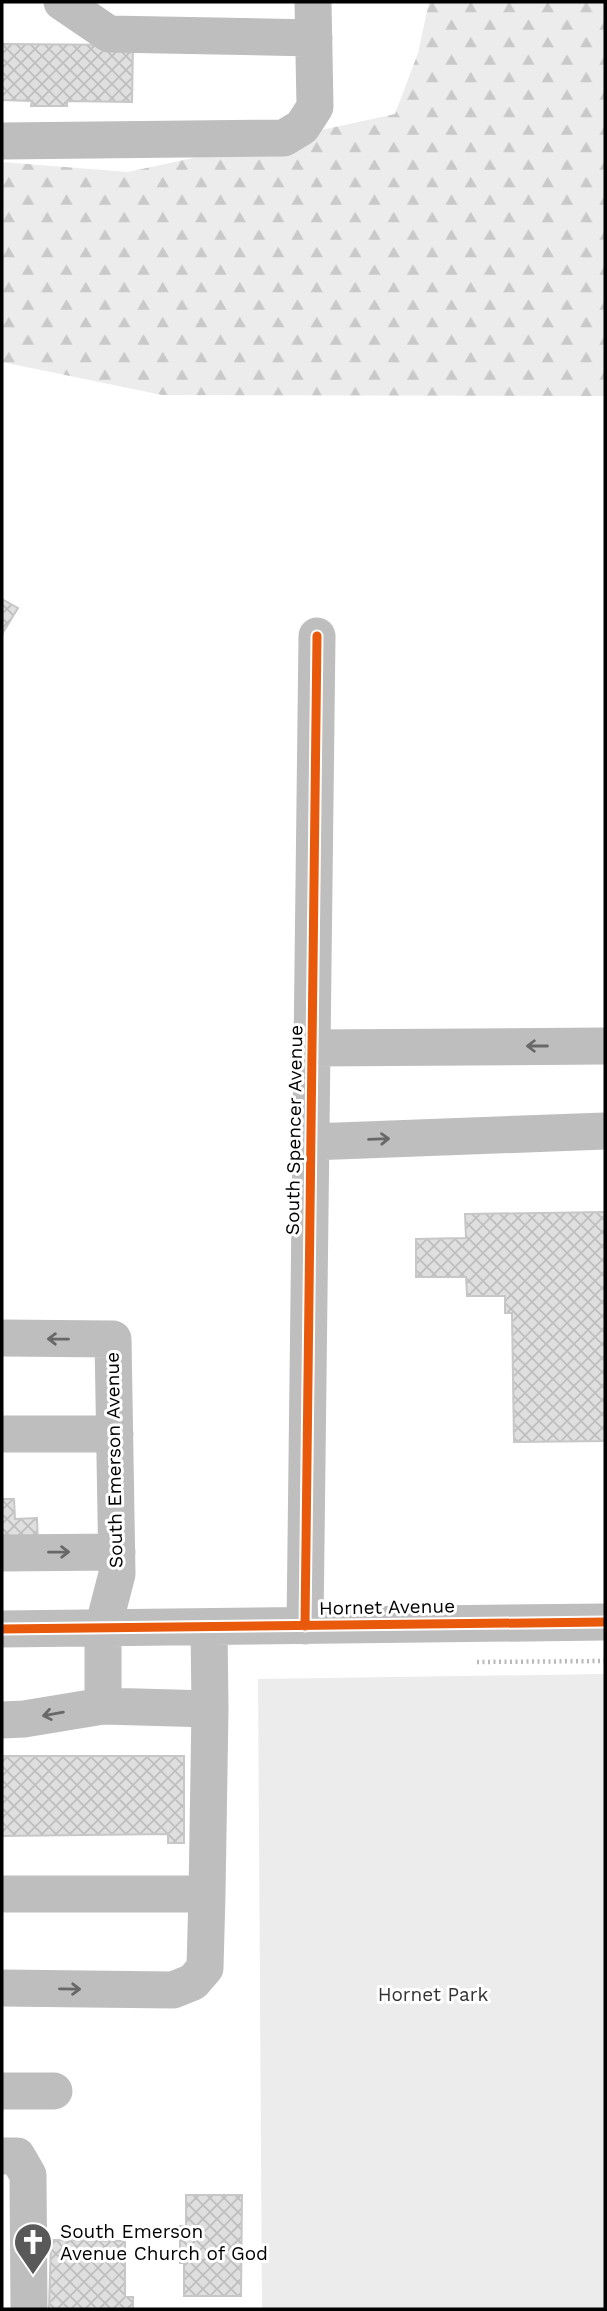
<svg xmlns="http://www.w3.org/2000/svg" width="607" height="2311" font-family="'Work Sans',sans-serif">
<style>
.forest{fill:url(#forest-firs)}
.park{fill:#ececec}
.building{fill:url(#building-cross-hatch);stroke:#c7c7c7;stroke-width:2}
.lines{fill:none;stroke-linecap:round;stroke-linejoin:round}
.path{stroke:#b9b9b9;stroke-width:4.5;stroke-dasharray:2 3.5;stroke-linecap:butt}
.minor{stroke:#bebebe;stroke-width:37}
.cycleway-casing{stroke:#fff;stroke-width:13}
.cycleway{stroke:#e8590c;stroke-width:9}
.oneway{stroke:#686868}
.labels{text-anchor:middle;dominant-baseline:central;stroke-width:6;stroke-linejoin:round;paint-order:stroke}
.street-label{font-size:19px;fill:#000;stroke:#fff}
.park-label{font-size:19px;fill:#333;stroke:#fff}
.poi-label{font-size:19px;fill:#000;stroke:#fff;text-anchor:start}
</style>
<defs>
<pattern id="forest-firs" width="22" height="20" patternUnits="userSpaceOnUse" patternTransform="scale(1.75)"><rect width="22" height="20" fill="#ececec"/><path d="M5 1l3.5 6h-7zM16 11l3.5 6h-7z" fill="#c9c9c9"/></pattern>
<pattern id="building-cross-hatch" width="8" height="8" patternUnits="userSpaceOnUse" patternTransform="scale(1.75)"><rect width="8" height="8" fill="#dfdfdf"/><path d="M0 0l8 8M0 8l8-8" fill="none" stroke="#bebebe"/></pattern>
</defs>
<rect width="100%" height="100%" fill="#fff"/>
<path class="forest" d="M429,2H605V396L162,395L2,362V162L128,172L395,114L418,53Z"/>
<path class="park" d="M605,1674V2309H262L258,1679Z"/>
<path class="building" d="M2,44L133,45L132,102L67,101V106H31L32,101L2,100Z
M2,599L18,608L2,634Z
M605,1212V1441L514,1442L512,1313H505V1296H467L466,1277H416V1239L466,1238L465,1214Z
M2,1499H14L15,1519L37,1518L38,1546L2,1547Z
M2,1756H184V1843H168V1834L2,1836Z
M186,2195H242L241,2296H184V2263H180V2226H186Z
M51,2240L125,2241V2297H133V2309H49Z"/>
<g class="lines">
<path class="path" d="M477,1662L605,1661"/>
<path class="minor" d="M62,2L109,34L314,38
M2,141L284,138L302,127L315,107L313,2
M312,1048L605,1046
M311,1142L605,1131
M2,1338L113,1339L117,1574L103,1628V1706
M2,1434H115
M2,1553L117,1552
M305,1626L317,636
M2,1629L605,1622
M2,1720L24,1719L103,1706L210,1709L209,1627
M2,1894H207L210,1709
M2,1988L173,1990L193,1982L205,1968L207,1894
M2,2091H54
M2,2156H17L28,2175L29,2309"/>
<defs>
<path id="cycleway" d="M305,1626L317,636
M2,1629L605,1622"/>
</defs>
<use href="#cycleway" class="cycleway-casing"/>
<use href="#cycleway" class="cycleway"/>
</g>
<defs><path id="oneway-shaft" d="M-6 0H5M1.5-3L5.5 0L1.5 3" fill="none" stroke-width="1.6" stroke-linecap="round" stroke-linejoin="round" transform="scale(1.75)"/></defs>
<g class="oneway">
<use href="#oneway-shaft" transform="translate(537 1046) rotate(180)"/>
<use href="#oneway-shaft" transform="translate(379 1139) rotate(-2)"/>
<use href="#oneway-shaft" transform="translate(58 1339) rotate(-179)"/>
<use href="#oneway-shaft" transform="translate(59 1552) rotate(-1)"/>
<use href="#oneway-shaft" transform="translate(53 1714) rotate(170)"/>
<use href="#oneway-shaft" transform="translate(70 1989) rotate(1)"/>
</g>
<defs>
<symbol id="church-pin" viewBox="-11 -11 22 30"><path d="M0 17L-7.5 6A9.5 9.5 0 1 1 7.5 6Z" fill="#595959" stroke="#fff"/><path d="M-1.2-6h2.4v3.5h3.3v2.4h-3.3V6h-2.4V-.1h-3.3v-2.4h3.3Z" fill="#fff"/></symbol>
</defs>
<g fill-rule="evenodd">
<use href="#church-pin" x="11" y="2220" width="44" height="60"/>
</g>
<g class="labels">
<g class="street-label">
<text transform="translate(294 1130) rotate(-89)">South Spencer Avenue</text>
<text transform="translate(114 1460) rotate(-91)">South Emerson Avenue</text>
<text transform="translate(387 1607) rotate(-1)">Hornet Avenue</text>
</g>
<g class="park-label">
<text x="433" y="1994">Hornet Park</text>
</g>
<g class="poi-label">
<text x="60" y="2231">South Emerson<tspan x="60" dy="22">Avenue Church of God</tspan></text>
</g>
</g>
<rect width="607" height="2311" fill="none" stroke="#000000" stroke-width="7"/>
</svg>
